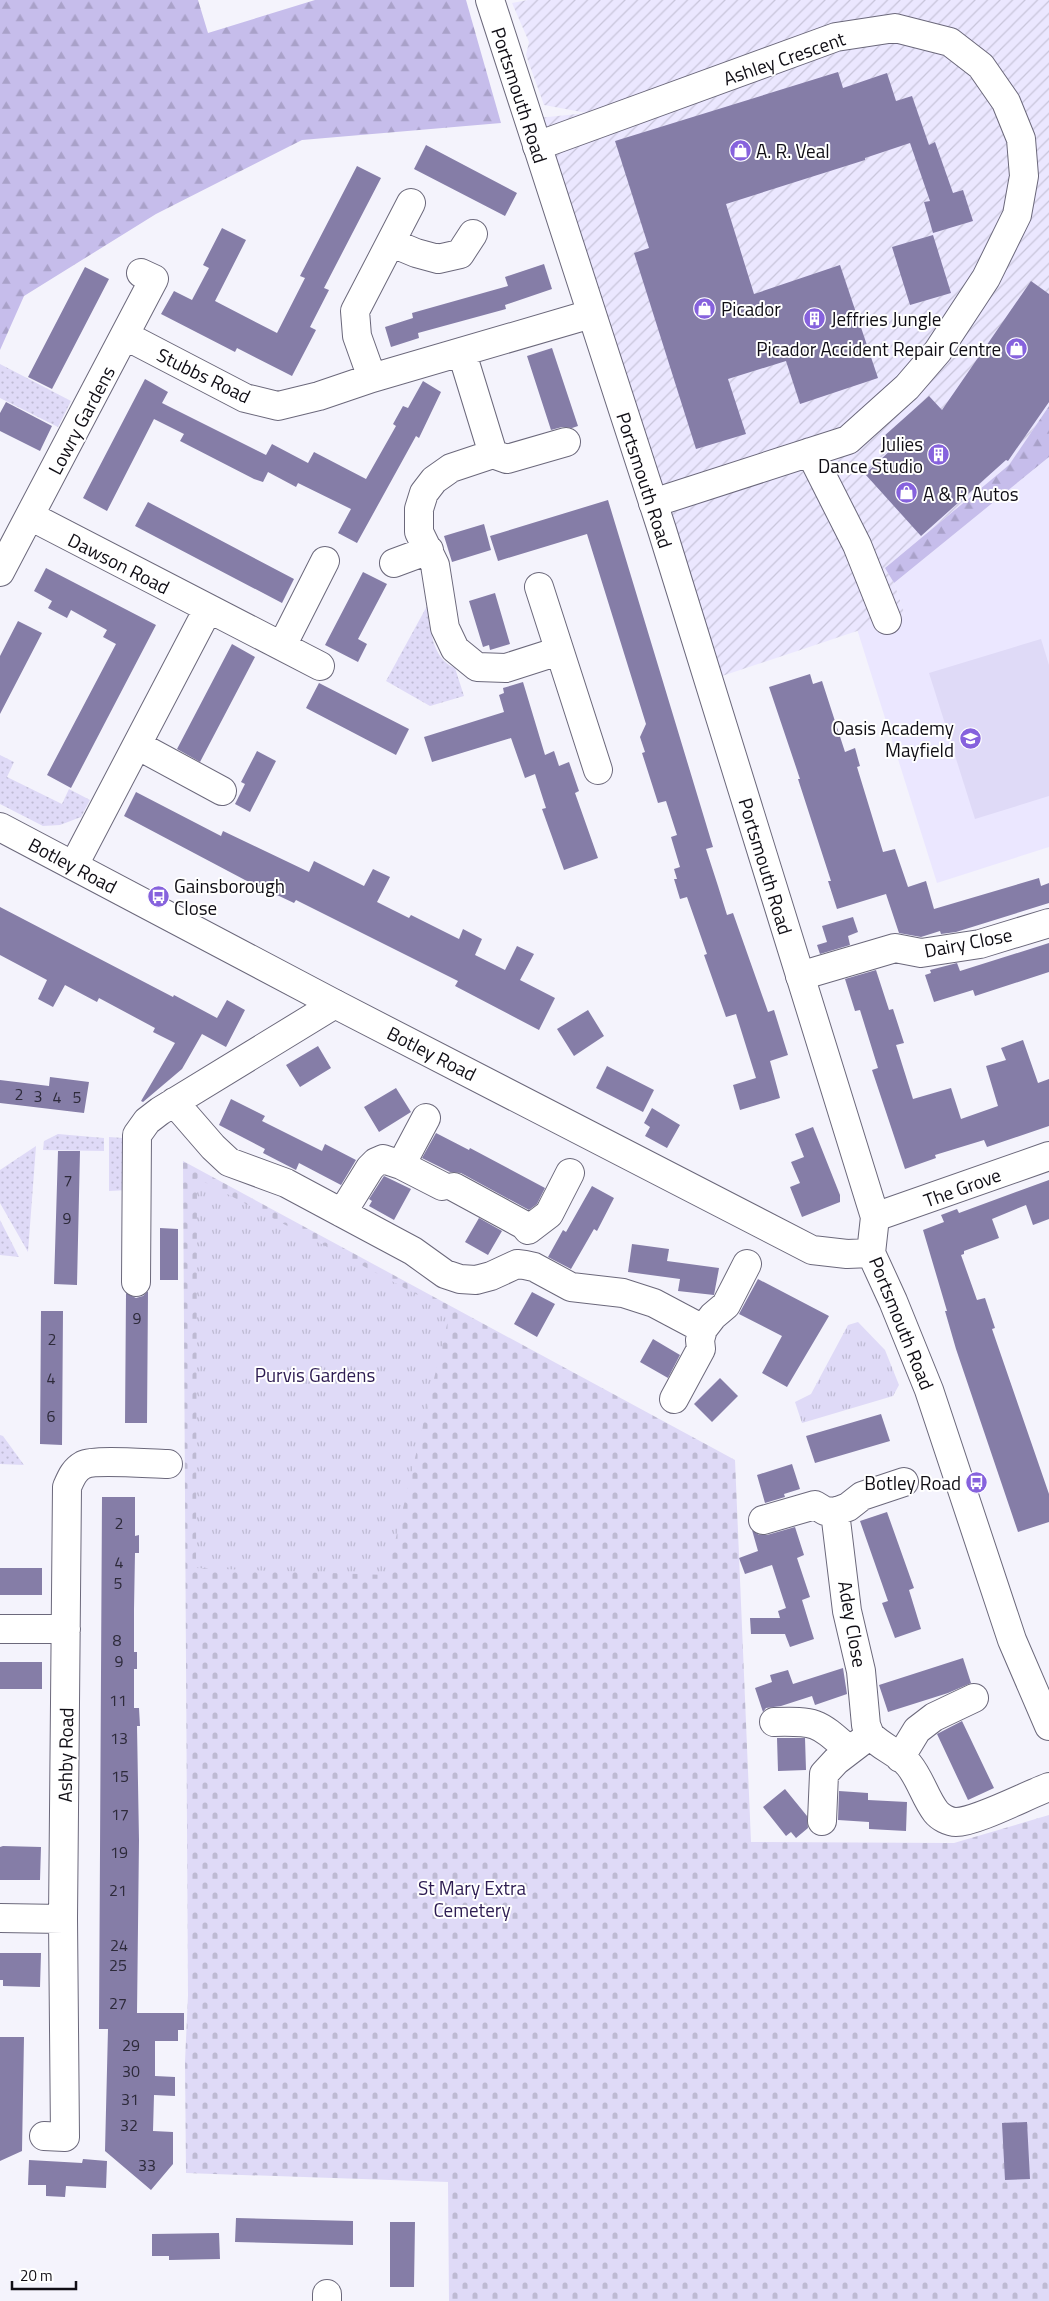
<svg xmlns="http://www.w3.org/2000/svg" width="1049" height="2301" font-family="'Titillium Web',sans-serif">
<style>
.built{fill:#ebe7ff}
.industrial{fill:url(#industrial-furrows)}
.grass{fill:url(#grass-dots)}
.forest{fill:url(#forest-firs)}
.cemetery{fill:url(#cemetery-stones)}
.park{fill:url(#park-tufts)}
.garden{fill:#dfdaf7}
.building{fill:#857da7}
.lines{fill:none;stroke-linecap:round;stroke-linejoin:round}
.minor-casing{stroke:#6b687b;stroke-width:30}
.major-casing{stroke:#6b687b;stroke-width:30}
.minor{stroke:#fff;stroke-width:28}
.major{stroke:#fff;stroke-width:28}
.labels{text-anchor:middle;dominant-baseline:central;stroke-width:4;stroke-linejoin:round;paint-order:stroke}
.number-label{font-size:16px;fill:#2d2a3a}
.street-label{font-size:19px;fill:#100e15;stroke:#fff}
.poi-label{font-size:19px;fill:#100e15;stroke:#fff;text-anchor:start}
.park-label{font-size:19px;fill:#2d1c52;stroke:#fff}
</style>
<defs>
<pattern id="industrial-furrows" width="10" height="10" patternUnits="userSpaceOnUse" patternTransform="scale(1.25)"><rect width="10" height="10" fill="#ebe7ff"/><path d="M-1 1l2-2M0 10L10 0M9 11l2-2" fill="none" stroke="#c8c5da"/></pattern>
<pattern id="grass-dots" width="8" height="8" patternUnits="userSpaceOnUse" patternTransform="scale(1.25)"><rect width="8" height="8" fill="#dfdaf7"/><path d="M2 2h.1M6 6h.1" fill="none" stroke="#bebad3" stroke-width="1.8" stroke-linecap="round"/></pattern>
<pattern id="forest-firs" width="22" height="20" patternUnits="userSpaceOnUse" patternTransform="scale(1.25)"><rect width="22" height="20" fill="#c6bdeb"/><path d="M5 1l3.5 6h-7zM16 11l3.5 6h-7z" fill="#a9a1c9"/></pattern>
<pattern id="cemetery-stones" width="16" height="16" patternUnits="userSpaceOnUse" patternTransform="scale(1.25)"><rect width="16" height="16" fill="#dfdaf7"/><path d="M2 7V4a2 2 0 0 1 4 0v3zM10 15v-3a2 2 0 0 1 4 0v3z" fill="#bebad3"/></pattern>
<pattern id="park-tufts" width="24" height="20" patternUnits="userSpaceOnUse" patternTransform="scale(1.25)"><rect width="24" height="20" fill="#dfdaf7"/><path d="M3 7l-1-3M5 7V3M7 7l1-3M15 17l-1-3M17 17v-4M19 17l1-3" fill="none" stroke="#bebad3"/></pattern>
</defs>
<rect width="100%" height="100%" fill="#f4f3fc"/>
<path class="built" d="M1049,457V847L937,883L857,629L905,615L894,583Z"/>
<path class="industrial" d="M528,0H1049V406L1009,465L885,568L894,583L905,615L716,678L528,119L587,113L544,105L526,55L529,42L512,3Z"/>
<path class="grass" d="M0,364L71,401L58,427L0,398Z
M427,606C431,629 431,658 455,668L464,696L430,706L386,681Z
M0,755L14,762L7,777L62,804L69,789L90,800L81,817L60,825L43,826L0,804Z
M58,1134L104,1138V1151L43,1150L44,1141Z
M109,1137L123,1138L128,1142V1190L109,1191Z
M36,1146L28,1252L0,1203V1170Z
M0,1220L19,1257L0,1255Z
M0,1435L3,1436L24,1465L0,1464Z"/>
<path class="forest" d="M0,0H198L208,33L315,0H466L501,123L302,140L156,214L24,296L0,350Z
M1049,406V457L894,583L885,568L1009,465Z"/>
<path class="cemetery" d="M183,1161L735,1460L751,1842L954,1843L1049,1815V2301H449L448,2182L186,2173L185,2062L188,1995Z"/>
<path class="park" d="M197,1178L450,1312L387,1575L196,1568Z
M858,1322L885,1350L899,1385L893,1396L802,1423L795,1402L811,1394L848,1325Z"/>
<path class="garden" d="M1041,639L1049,665V796L975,819L929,673Z"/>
<path class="building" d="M838,72L843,88L887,73L896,101L912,96L929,145L935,142L953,193L963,190L973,221L933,233L924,202L930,201L910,143L865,158V160L726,204L754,294L840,265L878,378L800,404L786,361L728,379L746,434L696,449L634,253L649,248L615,141Z
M426,145L517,193L505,216L414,169Z
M357,166L381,178L324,288L329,290L310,327L316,330L292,376L237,348L235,352L161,314L174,291L192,300L209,268L203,265L222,228L246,240L215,301L277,333L305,278L300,276Z
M933,235L951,293L910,305L892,247Z
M544,264L552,289L505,305L506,309L418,333L419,338L391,347L385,327L413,318L412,313L508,286L505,277Z
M85,267L109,279L52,389L28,377Z
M1031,281L1049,294V402L1008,461L1006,460L921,536L865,474L893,448L883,437L929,396L942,410Z
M552,348L578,426L572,428L562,427L551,430L527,356Z
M145,379L168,392L162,403L266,455L272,444L308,463L314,452L366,479L396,426L393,424L403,406L408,408L423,381L441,392L419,438L416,436L357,543L338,533L351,509L298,483L296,487L268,472L263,482L254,479L180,441L184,434L154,419L107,511L83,498Z
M6,402L52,426L40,451L0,431V413Z
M608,500L713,847L706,849L718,886L727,915L733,913L768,1012L774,1010L788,1055L770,1061L780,1098L740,1110L733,1085L756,1078L736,1014L726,1017L704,955L707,954L687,897L680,899L674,879H677L674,869L680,867L671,837L677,835L666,801L658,803L642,753L645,752L640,737L646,724L587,534L498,561L490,536Z
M148,502L294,579L282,603L135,526Z
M484,524L491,550L452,562L444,536Z
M46,568L156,625L71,788L47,775L116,644L103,637L107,630L71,610L67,618L48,608L52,601L34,591Z
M363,572L387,584L358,639L367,644L358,662L325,645Z
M495,593L510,644L490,650L489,645L483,647L469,601Z
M18,621L42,633L0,714V656Z
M232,644L255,657L200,762L177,749Z
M810,674L813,684L822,681L845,752L855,748L860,766L857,767L883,852L895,849L908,887L926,881L934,909L1039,878L1041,886L1049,883V903L956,932L941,934L940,931L921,937L899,933L886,894L837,909L828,881H831L798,779H800L769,687Z
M523,682L545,755L554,751L559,766L569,762L579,791L575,793L598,858L564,870L542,809L546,808L535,774L525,778L511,738L432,762L424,737L504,712L499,695L504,693L503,688Z
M319,683L409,729L396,755L306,708Z
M257,751L276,761L250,812L235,804L245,784L241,782Z
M136,792L221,836L223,831L309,872L314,861L364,886L373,869L390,877L377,902L409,918L411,915L459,939L463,929L482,939L475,955L505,970L517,946L534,954L520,980L555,998L539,1030L455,986L458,981L296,900L294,903L245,880L124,816Z
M0,907L173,997L174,995L217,1018L227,1000L245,1010L226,1047L202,1034L182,1069L143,1102L141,1101L175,1043L153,1032L155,1028L99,998L97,1002L65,985L53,1007L38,999L47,980L0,955Z
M853,917L858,932L848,936L850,945L820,954L817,945L827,942L822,926Z
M1049,943V972L975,996L973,990L934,1002L925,975L931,973L930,970L957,963L960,971Z
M876,970L889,1010L893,1009L904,1043L896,1045L913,1099L951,1088L961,1119L998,1106L986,1066L1006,1060L1001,1048L1023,1040L1038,1083L1049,1079V1126L987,1147L984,1140L935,1155L936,1158L905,1169L872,1070L878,1068L860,1010L855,1011L845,979Z
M588,1010L604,1036L574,1056L557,1029Z
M318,1046L331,1068L300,1087L286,1065Z
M607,1066L654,1090L643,1112L596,1088Z
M50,1077L89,1082L84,1113L0,1103V1080L49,1086Z
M396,1088L411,1112L379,1132L364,1107Z
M231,1099L265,1116L262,1121L322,1151L325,1144L356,1160L341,1185L299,1163L296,1170L263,1153L265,1149L219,1125Z
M652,1108L680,1125L667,1148L645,1136L650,1127L644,1123Z
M813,1127L840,1195V1202L802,1217L790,1187L800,1183L791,1162L804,1157L795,1134Z
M436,1133L469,1150L470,1148L545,1188L537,1204L529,1210L461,1173L450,1172L422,1158Z
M58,1151H80L77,1285L54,1284Z
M384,1176L411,1189L394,1220L369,1206L372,1201L369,1199Z
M1049,1180V1219L1033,1225L1026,1205L992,1219L999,1238L964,1251V1254L961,1255L977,1300L985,1298L995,1328L992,1329L1049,1494V1522L1018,1532L956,1349L945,1311H947L923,1230L944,1222L941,1215L957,1209L959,1213Z
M592,1186L614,1198L597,1231L594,1229L571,1269L548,1257L563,1230L566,1232Z
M479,1218L502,1231L488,1255L465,1242Z
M160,1228L178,1229V1280H160Z
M632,1244L669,1249L667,1261L719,1268L714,1295L678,1291L680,1279L628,1272Z
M758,1279L829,1316L787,1387L762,1373L782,1336L739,1314Z
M148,1291L147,1423H125L126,1293L136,1298L143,1296Z
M532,1292L555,1304L537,1337L514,1324Z
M41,1311H63L62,1445L40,1444Z
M653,1339L680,1355L668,1378L640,1362Z
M720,1378L738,1396L712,1422L694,1404Z
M881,1414L890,1441L815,1463L806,1436Z
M792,1464L800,1489L784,1494L785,1497L765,1503L757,1475Z
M102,1497H135V1536L139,1535V1553H135L134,1609V1652H137V1669H134V1708H139L140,1726H137L139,1840L137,2013H184V2030H178V2041H155V2076L175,2077V2096L154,2095L153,2131L173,2132V2164L151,2190L105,2151L108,2029H99Z
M887,1512L914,1588L909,1590L921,1629L895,1638L882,1603L888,1601L860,1521Z
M795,1527L804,1555L797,1558L810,1597L802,1600L814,1639L790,1647L785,1634H751L750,1618H780L778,1611L786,1608L772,1565L745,1574L739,1558L758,1551L752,1530L759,1535H767Z
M0,1568H42V1595H0Z
M963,1658L971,1683L948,1693L888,1712L879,1685Z
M0,1662H42V1689H0Z
M843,1668L847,1694L815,1705L812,1696L781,1706L766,1708L763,1712L755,1688L772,1682L770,1675L788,1670L793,1684Z
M962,1721L994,1788L968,1800L937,1734Z
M777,1738H805L806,1770L778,1771Z
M785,1789L807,1816L808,1828L796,1838L791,1832L786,1836L763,1807Z
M839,1791L868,1793V1800L907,1802L906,1831L869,1829V1822L838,1820Z
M3,1846L41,1847L40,1880H0V1847Z
M0,1953H41L40,1987L3,1986V1980H0Z
M0,2037H24L22,2151L0,2161Z
M1027,2122L1030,2179L1005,2180L1002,2123Z
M83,2159L107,2161L106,2188L66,2186L65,2197L46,2196V2185H28L29,2160L82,2163Z
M236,2218L353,2221V2245L235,2242Z
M390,2222H415L414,2287H390Z
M219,2233L220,2259L169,2260V2256H152V2234Z"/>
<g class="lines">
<defs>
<path id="minor" d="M537,146L836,37L895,28L950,42L981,66L1006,102L1021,139L1024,176L1017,215L986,278L938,351L907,387L848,440L653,503
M392,243L416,253L438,259L460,254L473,234
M126,336L245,398L278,406L319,396L372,378L591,314
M462,353L493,454
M372,378L357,336L355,311L411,203
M810,452L857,545L887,620
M30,516L320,666
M394,563L429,550
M0,572L154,279L141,273
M539,587L598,770
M282,646L325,561
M559,651L506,668L477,667L455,649L445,628L435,565L419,532V509L424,493L434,480L451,468L493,454L507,459L566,442
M137,745L222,791
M74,865L208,609
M800,976L895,948L921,953L980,944L1049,923
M174,1102L213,1147L229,1162L286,1183L413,1251L445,1274L460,1279L476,1280L491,1276L517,1264L525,1265L534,1267L571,1287L623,1293L654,1303L703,1329L700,1340L701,1349L674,1399
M401,1165L426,1118
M454,1187L524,1225L528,1230L549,1214L570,1173
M342,1213L370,1168L376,1162L383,1159L401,1165L442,1186
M875,1217L1049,1156
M136,1282L137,1135L147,1121L160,1111L335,1004
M703,1329L713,1316L726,1305L747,1264
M835,1512L848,1507L862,1496L904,1482
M763,1520L815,1505L825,1511L835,1512L847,1611L861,1671L866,1725L870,1735
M0,1629H66
M774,1722C817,1721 817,1722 849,1750
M900,1758L917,1730L934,1717L974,1698
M822,1821L824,1774L836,1761L870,1735C881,1747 899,1753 909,1765C921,1780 925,1798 936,1812C940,1817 949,1822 956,1822C976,1822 1027,1795 1049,1787
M0,1918L63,1919
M44,2136L65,2137L63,1919L67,1487C71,1478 74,1470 83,1465C95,1459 152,1464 168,1464
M327,2294V2301"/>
<path id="major" d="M490,0L662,530L875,1217L871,1253L893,1301L929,1390L1012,1640L1049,1726
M0,827L335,1004L812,1250L847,1254L871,1253"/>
</defs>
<use href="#minor" class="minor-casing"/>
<use href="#major" class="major-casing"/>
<use href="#minor" class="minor"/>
<use href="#major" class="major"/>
</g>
<defs>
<symbol id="shop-disc" viewBox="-11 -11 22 22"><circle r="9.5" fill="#8662dd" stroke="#fff"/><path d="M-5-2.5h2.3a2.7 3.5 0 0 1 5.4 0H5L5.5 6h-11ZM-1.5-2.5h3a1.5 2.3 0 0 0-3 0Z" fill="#fff"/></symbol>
<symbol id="building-disc" viewBox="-11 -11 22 22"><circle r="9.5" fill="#8662dd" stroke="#fff"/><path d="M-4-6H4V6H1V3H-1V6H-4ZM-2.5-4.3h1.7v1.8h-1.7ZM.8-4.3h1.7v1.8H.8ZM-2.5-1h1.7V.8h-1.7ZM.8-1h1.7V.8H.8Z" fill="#fff"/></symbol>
<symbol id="school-disc" viewBox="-11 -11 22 22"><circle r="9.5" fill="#8662dd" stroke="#fff"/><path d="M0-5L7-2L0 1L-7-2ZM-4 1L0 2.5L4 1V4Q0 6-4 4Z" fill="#fff"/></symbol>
<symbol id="bus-disc" viewBox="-11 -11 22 22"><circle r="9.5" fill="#8662dd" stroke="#fff"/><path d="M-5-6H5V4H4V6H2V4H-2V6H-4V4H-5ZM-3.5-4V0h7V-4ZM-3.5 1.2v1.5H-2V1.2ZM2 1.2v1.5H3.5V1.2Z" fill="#fff"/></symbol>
</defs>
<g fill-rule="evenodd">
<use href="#shop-disc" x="728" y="138" width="25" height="25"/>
<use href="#shop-disc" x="692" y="296" width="25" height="25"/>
<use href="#building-disc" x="802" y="306" width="25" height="25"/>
<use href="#shop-disc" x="1004" y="336" width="25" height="25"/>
<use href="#building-disc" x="926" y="442" width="25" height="25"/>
<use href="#shop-disc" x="894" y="480" width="25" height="25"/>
<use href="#school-disc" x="958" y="726" width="25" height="25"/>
<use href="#bus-disc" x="146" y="884" width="25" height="25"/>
<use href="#bus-disc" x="964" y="1470" width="25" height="25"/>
</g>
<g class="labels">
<g class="number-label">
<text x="19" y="1094">2</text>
<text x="38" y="1096">3</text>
<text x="57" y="1097">4</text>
<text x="77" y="1097">5</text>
<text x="68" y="1180">7</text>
<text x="67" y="1218">9</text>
<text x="137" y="1318">9</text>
<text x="52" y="1339">2</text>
<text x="51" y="1378">4</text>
<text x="51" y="1416">6</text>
<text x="119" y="1523">2</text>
<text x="119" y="1562">4</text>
<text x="118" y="1583">5</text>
<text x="117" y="1640">8</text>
<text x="119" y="1661">9</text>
<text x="118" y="1700">11</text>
<text x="119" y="1738">13</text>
<text x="120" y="1776">15</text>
<text x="120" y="1814">17</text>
<text x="119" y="1852">19</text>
<text x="118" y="1890">21</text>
<text x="119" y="1945">24</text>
<text x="118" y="1965">25</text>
<text x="118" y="2003">27</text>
<text x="131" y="2045">29</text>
<text x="131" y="2071">30</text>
<text x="130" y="2099">31</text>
<text x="129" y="2125">32</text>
<text x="147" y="2165">33</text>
</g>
<g class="street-label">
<text transform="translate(784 58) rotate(-19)">Ashley Crescent</text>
<text transform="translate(520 95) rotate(72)">Portsmouth Road</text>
<text transform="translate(204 375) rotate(26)">Stubbs Road</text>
<text transform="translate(81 420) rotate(-62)">Lowry Gardens</text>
<text transform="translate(645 480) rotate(72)">Portsmouth Road</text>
<text transform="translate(119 563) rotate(27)">Dawson Road</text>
<text transform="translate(73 865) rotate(28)">Botley Road</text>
<text transform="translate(766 866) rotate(73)">Portsmouth Road</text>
<text transform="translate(968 942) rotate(-11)">Dairy Close</text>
<text transform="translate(432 1053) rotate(27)">Botley Road</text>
<text transform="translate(962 1187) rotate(-20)">The Grove</text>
<text transform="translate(902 1323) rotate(68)">Portsmouth Road</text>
<text transform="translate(853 1624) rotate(80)">Adey Close</text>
<text transform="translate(65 1755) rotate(-89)">Ashby Road</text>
</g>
<g class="poi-label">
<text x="756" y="150">A. R. Veal</text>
<text x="721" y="308">Picador</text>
<text x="831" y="318">Jeffries Jungle</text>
<text x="1001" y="348" text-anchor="end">Picador Accident Repair Centre</text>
<text x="923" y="443" text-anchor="end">Julies<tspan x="923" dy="22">Dance Studio</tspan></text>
<text x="923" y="493">A &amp; R Autos</text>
<text x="954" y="727" text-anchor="end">Oasis Academy<tspan x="954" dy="22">Mayfield</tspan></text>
<text x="174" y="885">Gainsborough<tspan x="174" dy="22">Close</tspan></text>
<text x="961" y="1482" text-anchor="end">Botley Road</text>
</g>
<g class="park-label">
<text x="315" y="1374">Purvis Gardens</text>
<text x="472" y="1887">St Mary Extra<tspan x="472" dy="22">Cemetery</tspan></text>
</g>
</g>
<path d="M12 2281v8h64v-8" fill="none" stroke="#100e15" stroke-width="2.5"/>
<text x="20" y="2281" font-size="15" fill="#100e15" stroke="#ffffff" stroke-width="4" paint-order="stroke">20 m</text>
</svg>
